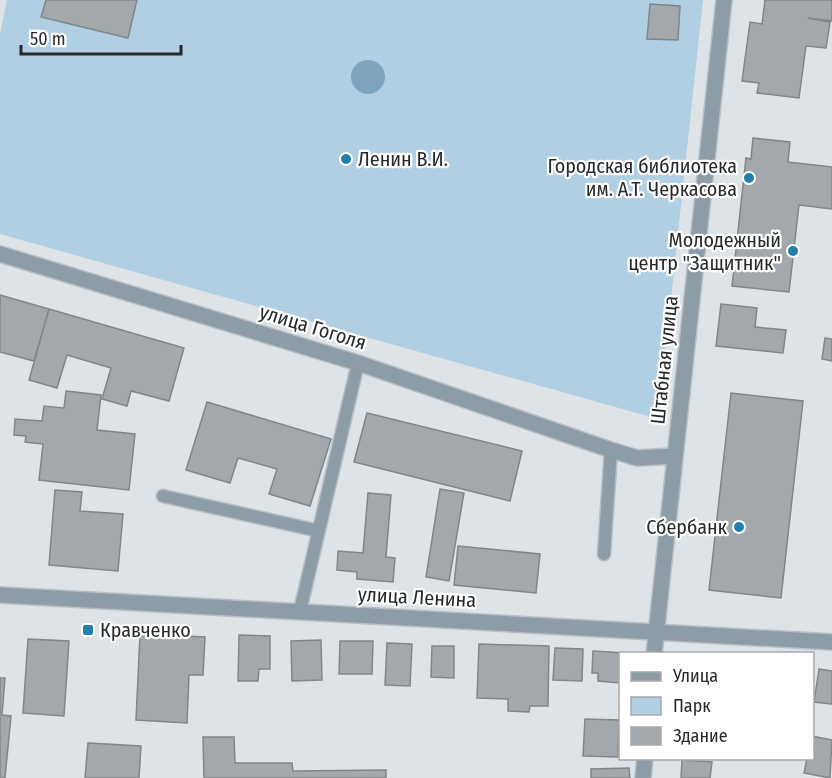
<svg xmlns="http://www.w3.org/2000/svg" width="832" height="778" font-family="'Fira Sans Condensed',sans-serif">
<style>
.green{fill:#b0cfe2}
.water{fill:#7da4bc}
.building{fill:#a2a8ab;stroke:#81868a;stroke-width:1.5}
.lines{fill:none;stroke-linecap:round;stroke-linejoin:round}
.service-casing{stroke:#b8bec1;stroke-width:15}
.minor-casing{stroke:#b8bec1;stroke-width:18}
.service{stroke:#8c9da8;stroke-width:12}
.minor{stroke:#8c9da8;stroke-width:15}
.poi-dot{fill:#227eab;stroke:#fff;stroke-width:2}
.labels{text-anchor:middle;dominant-baseline:central;stroke-width:4.5;stroke-linejoin:round;paint-order:stroke}
.poi-label{font-size:20px;fill:#26292a;stroke:#fff;text-anchor:end}
.street-label{font-size:20px;fill:#26292a;stroke:#fff}
</style>
<rect width="100%" height="100%" fill="#dde3e7"/>
<path class="green" d="M7,0H703L658,419L0,234V34Z"/>
<path class="water" d="M351 77a17 17 0 1 1 34 0a17 17 0 1 1-34 0Z"/>
<path class="building" d="M46,0H137L128,38L41,17Z
M765,0H832V21L808,18L830,22L826,48L806,46L799,98L757,93L759,83L742,81L750,22L762,24Z
M650,4L680,6L678,40L647,39Z
M753,138L790,142L788,162L832,167V209L799,205L789,292L732,286L746,158L751,159Z
M0,295L49,309L34,361L0,352Z
M721,304L757,308L755,327L786,330L783,353L716,346Z
M49,309L184,348L169,401L131,391L127,406L102,399L111,368L67,355L57,388L29,380Z
M825,338L832,339V361L822,359Z
M66,391L101,395L97,430L135,434L129,490L39,480L43,444L25,442L26,436L14,435L15,419L42,421L44,406L64,408Z
M731,393L803,401L781,598L709,590Z
M207,402L331,439L310,506L269,494L277,469L238,458L230,483L186,470Z
M367,413L522,451L510,501L354,462Z
M440,489L464,493L449,581L426,577Z
M55,490L82,492L80,511L123,514L118,571L49,565Z
M368,493L391,495L386,557L395,558L393,582L357,579V572L337,570L338,551L363,553Z
M458,546L540,554L536,593L454,585Z
M140,634L205,637L203,675H189L187,723L136,720Z
M239,635L270,636V669H259L258,681H238Z
M28,639L69,641L64,716L23,713Z
M321,640L322,680L292,681L291,641Z
M340,641H373L372,674H339Z
M387,643L412,644L410,686L385,685Z
M479,644L549,646L548,706H530L529,712L508,711V699L477,698Z
M432,646H454V678L431,677Z
M555,648L583,649L582,681L553,680Z
M593,651L625,653L620,654V683L598,681V673H592Z
M819,669L832,671V704L814,702Z
M0,678H5L2,715L11,716L5,778H0Z
M585,719L619,720L618,757L583,756Z
M812,736L832,740L830,778L804,773L807,758H812Z
M203,737H234L235,763H292L293,771L386,770V778H204Z
M88,743L141,746L139,778H85Z
M682,760L712,762L710,778H681Z
M629,768L630,778H591V769Z"/>
<g class="lines">
<defs>
<path id="service" d="M163,496L319,531
M604,554L611,450
M300,611L358,363"/>
<path id="minor" d="M0,254L358,363L611,450L637,458L675,456
M0,595L832,642
M654,654L724,0
M643,778L645,758"/>
</defs>
<use href="#service" class="service-casing"/>
<use href="#minor" class="minor-casing"/>
<use href="#service" class="service"/>
<use href="#minor" class="minor"/>
</g>
<g class="poi-dot">
<circle cx="346" cy="159" r="6"/>
<circle cx="749" cy="178" r="6"/>
<circle cx="793" cy="251" r="6"/>
<circle cx="739" cy="527" r="6"/>
<rect x="82" y="624" width="12" height="12" rx="3"/>
</g>
<g class="labels">
<g class="poi-label">
<text x="358" y="159" text-anchor="start">Ленин В.И.</text>
<text x="737" y="166">Городская библиотека<tspan x="737" dy="23">им. А.Т. Черкасова</tspan></text>
<text x="781" y="240">Молодежный<tspan x="781" dy="23">центр "Защитник"</tspan></text>
<text x="727" y="527">Сбербанк</text>
<text x="100" y="630" text-anchor="start">Кравченко</text>
</g>
<g class="street-label">
<text transform="translate(313 327) rotate(17)">улица Гоголя</text>
<text transform="translate(664 360) rotate(-84)">Штабная улица</text>
<text transform="translate(417 597) rotate(3)">улица Ленина</text>
</g>
</g>
<rect x="619" y="652" width="195" height="108" fill="#ffffff" stroke="#a8a9aa" stroke-width="1.5"/>
<rect x="631" y="672" width="30" height="9" fill="#8c9da8" stroke="#a8a9aa" stroke-width="1.5"/>
<text x="673" y="682" font-size="18" fill="#26292a">Улица</text>
<rect x="631" y="697" width="30" height="18" fill="#b0cfe2" stroke="#a8a9aa" stroke-width="1.5"/>
<text x="673" y="712" font-size="18" fill="#26292a">Парк</text>
<rect x="631" y="727" width="30" height="18" fill="#a2a8ab" stroke="#a8a9aa" stroke-width="1.5"/>
<text x="673" y="742" font-size="18" fill="#26292a">Здание</text>
<path d="M21 45v9h160v-9" fill="none" stroke="#26292a" stroke-width="3"/>
<text x="30" y="45" font-size="18" fill="#26292a" stroke="#ffffff" stroke-width="4.5" paint-order="stroke">50 m</text>
</svg>
